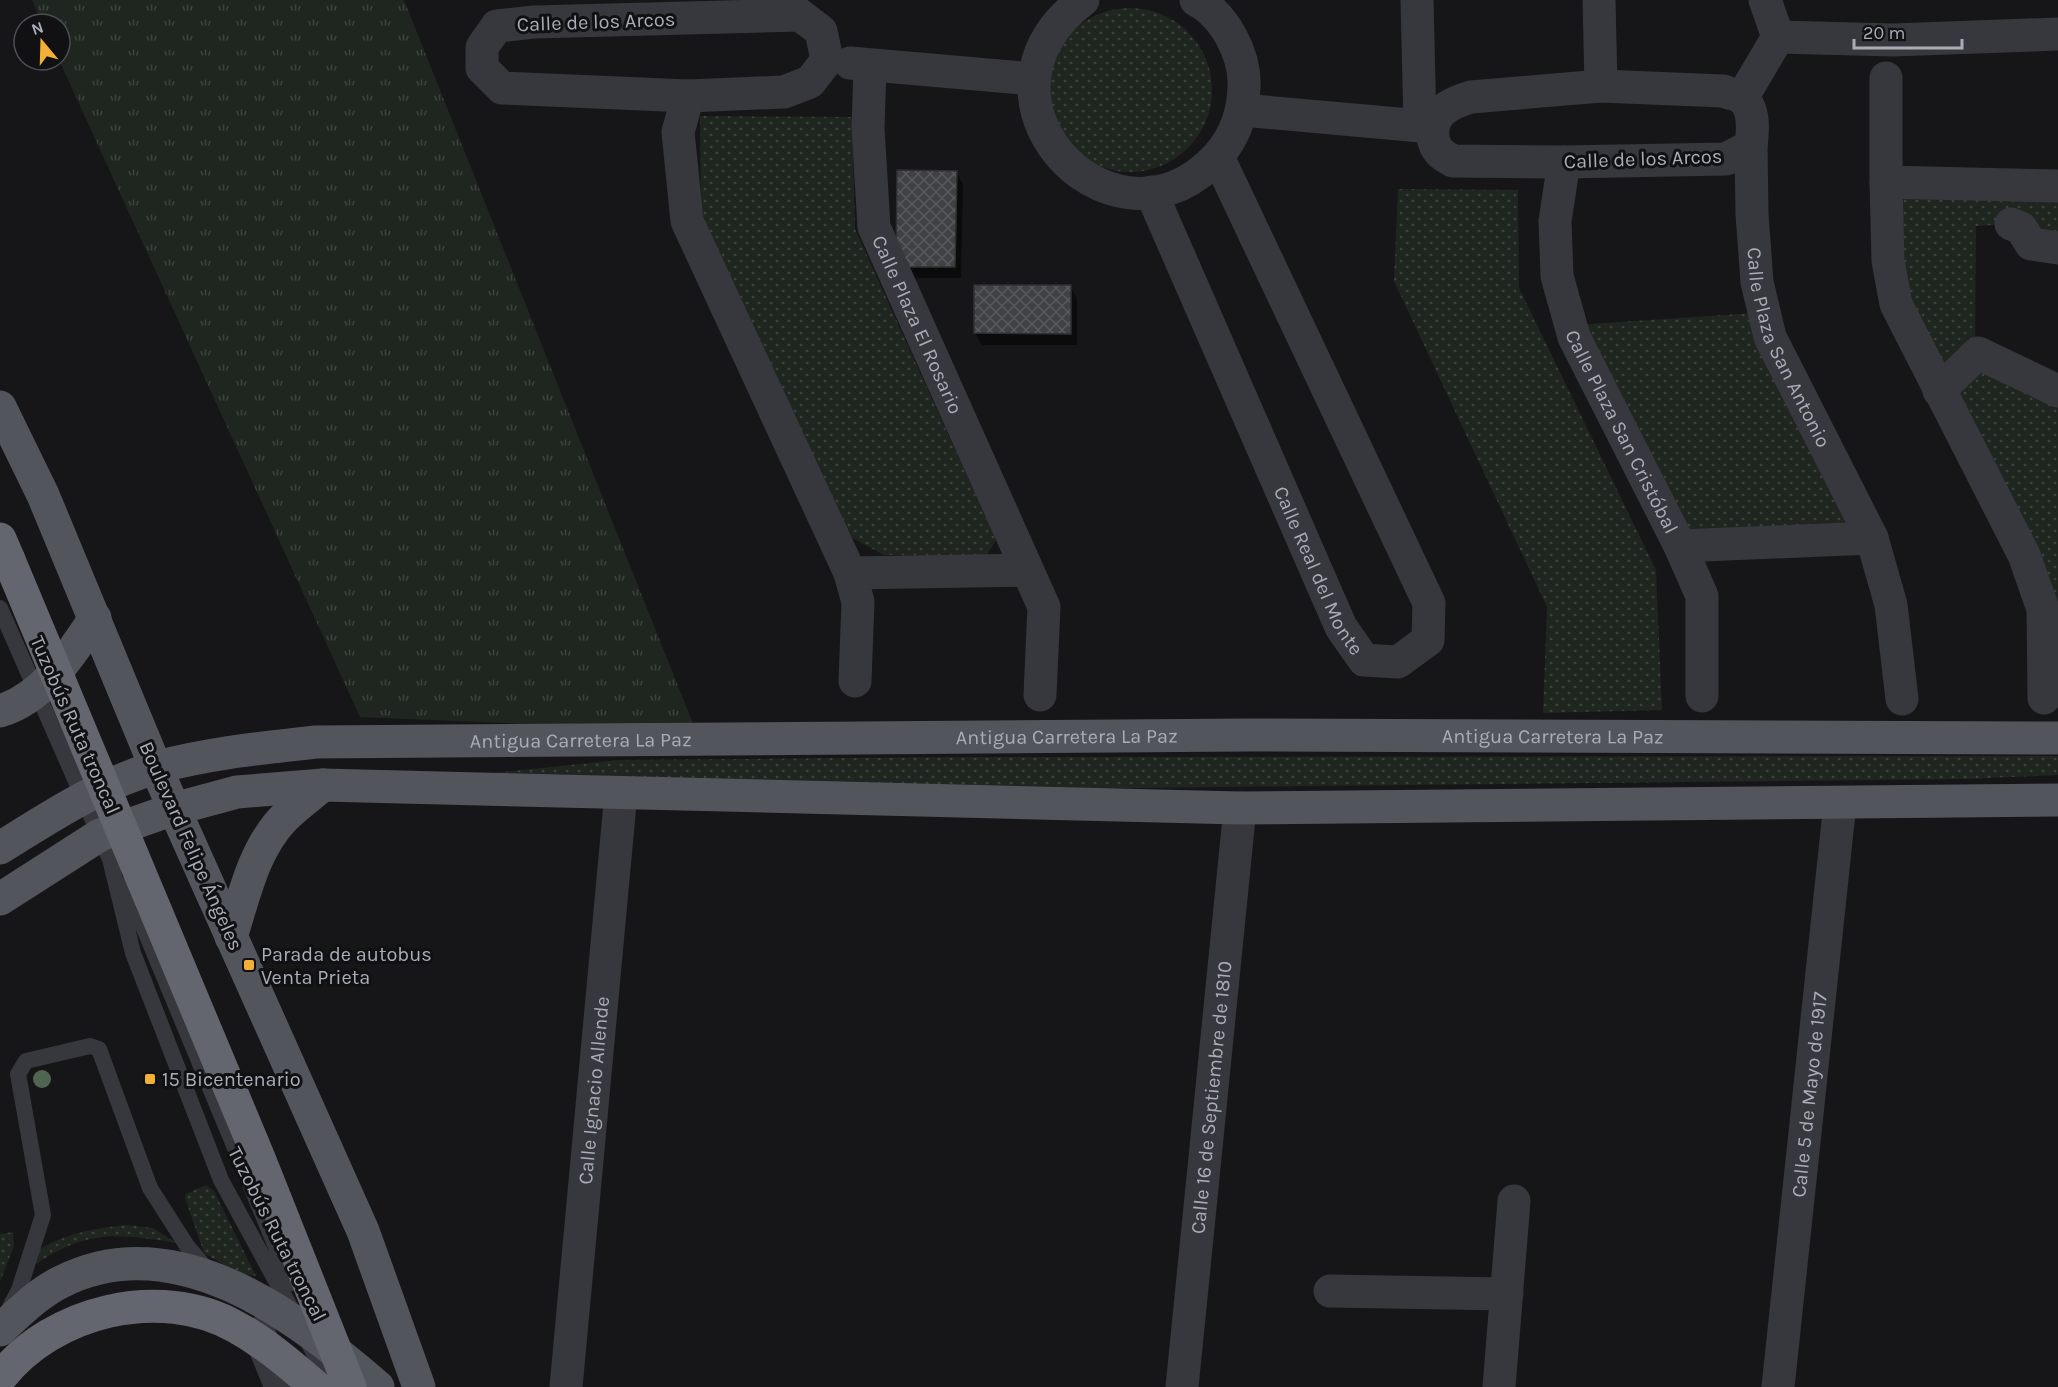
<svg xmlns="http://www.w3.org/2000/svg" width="2058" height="1387" font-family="Karla,sans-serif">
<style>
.grass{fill:url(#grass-tufts)}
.park{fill:url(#park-dots)}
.shadow{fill:#0007}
.building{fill:url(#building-cross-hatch);stroke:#303034;stroke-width:1.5}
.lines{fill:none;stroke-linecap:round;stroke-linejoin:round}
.lane{stroke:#37383d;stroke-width:16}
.street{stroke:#37383d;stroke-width:33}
.primary{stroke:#53555c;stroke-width:33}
.highway{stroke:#63666e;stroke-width:33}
.highway-bridge{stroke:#63666e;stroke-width:33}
.tree{fill:#506452}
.poi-dot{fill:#f2b134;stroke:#111113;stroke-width:2}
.labels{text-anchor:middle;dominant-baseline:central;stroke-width:6;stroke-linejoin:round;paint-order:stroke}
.street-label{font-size:20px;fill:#a8adb8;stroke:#111113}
.poi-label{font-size:20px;fill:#a8adb8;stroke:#111113;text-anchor:start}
</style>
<defs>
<pattern id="grass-tufts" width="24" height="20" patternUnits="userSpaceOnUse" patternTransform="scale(1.5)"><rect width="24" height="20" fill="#1e261f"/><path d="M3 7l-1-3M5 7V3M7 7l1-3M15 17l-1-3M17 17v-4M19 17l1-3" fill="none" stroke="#3c433d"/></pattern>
<pattern id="park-dots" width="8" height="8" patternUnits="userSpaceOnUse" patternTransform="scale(1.5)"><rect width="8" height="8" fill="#1e261f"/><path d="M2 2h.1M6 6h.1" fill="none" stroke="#3c433d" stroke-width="1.8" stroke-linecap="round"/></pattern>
<pattern id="building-cross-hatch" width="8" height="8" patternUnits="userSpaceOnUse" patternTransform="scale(1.5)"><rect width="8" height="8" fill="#404145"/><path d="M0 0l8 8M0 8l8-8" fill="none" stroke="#595a5e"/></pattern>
</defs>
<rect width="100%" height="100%" fill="#161618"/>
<path class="grass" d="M32,0H404L696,731L360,717L59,60L60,24H43Z"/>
<path class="park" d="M1048 90a82 82 0 1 1 164 0a82 82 0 1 1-164 0Z
M700,116L852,117L855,229L996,540L986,556L884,555L841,532L701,228Z
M1886,182L2058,186V248L2011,224L1976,226L1975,351L2058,391V699L2043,609L1910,335Z
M1398,189L1518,190L1519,288L1656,570L1662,710L1543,713L1547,607L1394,281Z
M1754,313L1870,536L1684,544L1574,325Z
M2058,756V775L1966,779L957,790L466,776L618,760L957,757Z
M206,1185L214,1191L256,1276L238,1273L204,1253L185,1198L186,1194Z
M127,1225L153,1228L176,1243C117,1233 87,1230 36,1264L40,1249C68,1233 95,1228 127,1225Z
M13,1232L14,1246L0,1282V1234Z"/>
<path class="shadow" d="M956,172L963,184L961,278H904Z
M1070,287L1077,298V345H982L975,333Z"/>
<path class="building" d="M897,170L957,171L955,267H896Z
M974,285H1071V334L974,333Z"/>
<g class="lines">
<path class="lane" d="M0,608L110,859L133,953L221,1180L294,1314
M122,885L145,931L291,1283
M8,1311L19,1290L43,1215L18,1074L26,1061L90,1046L99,1049L150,1188L187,1246L209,1272
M307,1340L332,1387"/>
<g class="street">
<path d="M1083,0C955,98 1107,259 1209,165C1231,145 1243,118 1244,88C1246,56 1225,15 1196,0"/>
<path d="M1417,0L1420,125"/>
<path d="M1599,0L1601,86"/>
<path d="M800,15L821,31L827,60L810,82L784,92L688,96L502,88L482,68V47L497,26L534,22Z"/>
<path d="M1778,37L1893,40L2058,34"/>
<path d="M850,63L1034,79"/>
<path id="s1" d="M870,66L868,128L874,227L1044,607L1040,695"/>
<path d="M1886,78V182"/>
<path d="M1601,86L1723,91C1729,93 1738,95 1742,98C1755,109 1753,131 1751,146L1726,159L1564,162L1453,161C1442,155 1435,151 1433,137C1430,112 1451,103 1471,97Z"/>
<path d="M688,96L678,132L687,221L850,573L858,602L855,681"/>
<path d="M1742,98L1778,37L1765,0"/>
<path d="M1242,110L1432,127"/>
<path id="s2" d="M1751,146L1752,214L1757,282L1770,337L1872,538L1891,605L1902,699"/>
<path id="s3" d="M1564,162L1555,221L1557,276L1574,337L1680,546L1702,596V696"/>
<path id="s4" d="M1151,192L1341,627L1364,660L1398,662L1428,640L1429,603L1218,157"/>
<path d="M2011,224L2021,228L2031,244L2058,248"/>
<path d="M1939,391L1978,353L2058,391"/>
<path d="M1680,546L1872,538"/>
<path d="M850,573L1026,570"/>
<path d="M2044,698L2043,609L2024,555L1896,304L1888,261L1886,182L2058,186"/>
<path d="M1330,1291L1507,1294"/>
<path d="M259,1333L281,1387"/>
<path id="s5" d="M566,1387L621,793"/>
<path id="s6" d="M1182,1387L1240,808"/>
<path d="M1499,1387L1514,1201"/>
<path id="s7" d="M1778,1387L1840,803"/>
</g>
<g class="primary">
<path d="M0,407L43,495L156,768L363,1231L419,1387"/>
<path d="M0,711C44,698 71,654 95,618"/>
<path id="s8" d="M0,848C50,817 101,783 158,767C210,753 263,748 316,742L1247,735L2058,738"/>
<path d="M0,899L100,835L174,809L237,792L323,785L1240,808L2058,800"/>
<path d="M231,937C244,897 253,850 284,818C296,806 310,796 323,785"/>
<path d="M0,1330C19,1313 38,1293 61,1282C174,1224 296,1315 378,1387"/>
</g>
<path class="highway" d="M0,539L9,560"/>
<path class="highway-bridge" d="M9,560L259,1158L350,1387
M0,1378C52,1311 160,1284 236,1327C265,1343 291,1365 316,1387"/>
</g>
<circle class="tree" cx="42" cy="1079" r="9"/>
<g class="poi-dot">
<rect x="243" y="959" width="12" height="12" rx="3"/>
<rect x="144" y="1073" width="12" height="12" rx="3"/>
</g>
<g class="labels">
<g class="street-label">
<text transform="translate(596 22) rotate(-2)">Calle de los Arcos</text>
<text transform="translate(1643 159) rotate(-2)">Calle de los Arcos</text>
<text stroke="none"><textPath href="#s1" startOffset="268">Calle Plaza El Rosario</textPath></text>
<text stroke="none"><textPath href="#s2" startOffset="208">Calle Plaza San Antonio</textPath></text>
<text stroke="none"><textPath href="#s3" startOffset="284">Calle Plaza San Cristóbal</textPath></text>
<text stroke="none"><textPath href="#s4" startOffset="414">Calle Real del Monte</textPath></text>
<text transform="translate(75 725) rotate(66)">Tuzobús Ruta troncal</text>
<text stroke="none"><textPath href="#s8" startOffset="1089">Antigua Carretera La Paz</textPath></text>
<text stroke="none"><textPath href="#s8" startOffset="1575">Antigua Carretera La Paz</textPath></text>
<text stroke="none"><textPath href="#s8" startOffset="603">Antigua Carretera La Paz</textPath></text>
<text transform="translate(191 846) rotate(66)">Boulevard Felipe Ángeles</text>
<text stroke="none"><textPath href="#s5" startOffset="298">Calle Ignacio Allende</textPath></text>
<text stroke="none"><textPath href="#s7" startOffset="294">Calle 5 de Mayo de 1917</textPath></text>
<text stroke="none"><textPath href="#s6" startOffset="291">Calle 16 de Septiembre de 1810</textPath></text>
<text transform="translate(277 1234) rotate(63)">Tuzobús Ruta troncal</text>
</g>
<g class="poi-label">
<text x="261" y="954">Parada de autobus<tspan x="261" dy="23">Venta Prieta</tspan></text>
<text x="162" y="1079">15 Bicentenario</text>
</g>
</g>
<g transform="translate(42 42) rotate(341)"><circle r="28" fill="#111113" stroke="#4d4f55" stroke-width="1.5"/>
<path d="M0-4.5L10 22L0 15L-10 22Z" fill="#f2b134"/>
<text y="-9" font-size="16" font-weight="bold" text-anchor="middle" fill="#a8adb8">N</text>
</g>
<path d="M1854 39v9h108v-9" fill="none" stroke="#a8adb8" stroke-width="3"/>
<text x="1863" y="39" font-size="18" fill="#a8adb8" stroke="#111113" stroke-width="4.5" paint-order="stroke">20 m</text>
</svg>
